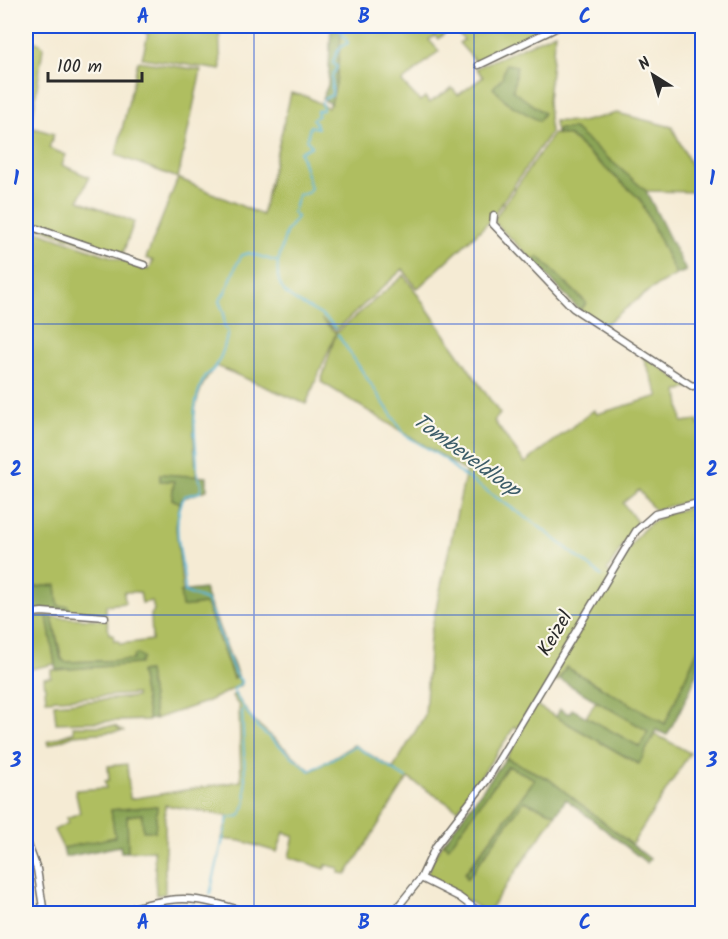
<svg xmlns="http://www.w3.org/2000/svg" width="728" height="939" font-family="Kalam,sans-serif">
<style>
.green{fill:#afbe61;stroke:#6d7446;stroke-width:1.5}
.forest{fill:#8ba557;stroke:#5b6841;stroke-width:1.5}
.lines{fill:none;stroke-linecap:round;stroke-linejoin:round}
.stream{stroke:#5cb7d9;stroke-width:2}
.minor-casing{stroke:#726e66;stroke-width:9}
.minor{stroke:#fff;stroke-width:6}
.grid{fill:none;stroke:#1d4ed8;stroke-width:1.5;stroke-opacity:0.55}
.labels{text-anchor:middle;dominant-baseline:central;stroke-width:4.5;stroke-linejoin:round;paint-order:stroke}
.street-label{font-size:20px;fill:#2b2b2b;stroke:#fbf7ec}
.water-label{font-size:21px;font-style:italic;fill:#3c5c68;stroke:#fbf7ec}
.neatline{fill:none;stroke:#1d4ed8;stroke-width:2}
.grid-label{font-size:20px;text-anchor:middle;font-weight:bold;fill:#1d4ed8}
</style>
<rect width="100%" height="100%" fill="#fbf7ec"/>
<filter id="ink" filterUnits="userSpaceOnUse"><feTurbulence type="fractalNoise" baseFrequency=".0167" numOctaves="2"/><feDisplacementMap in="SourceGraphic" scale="12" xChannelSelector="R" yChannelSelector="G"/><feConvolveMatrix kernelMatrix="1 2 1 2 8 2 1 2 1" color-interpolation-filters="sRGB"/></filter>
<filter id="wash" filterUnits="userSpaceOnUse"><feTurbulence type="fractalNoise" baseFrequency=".008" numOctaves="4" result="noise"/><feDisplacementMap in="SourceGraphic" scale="24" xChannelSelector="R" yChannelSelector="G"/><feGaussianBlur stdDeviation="1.35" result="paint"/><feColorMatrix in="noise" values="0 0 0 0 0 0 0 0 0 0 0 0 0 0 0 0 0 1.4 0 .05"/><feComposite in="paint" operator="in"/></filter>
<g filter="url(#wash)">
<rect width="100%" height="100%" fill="#f5ebd4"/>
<path class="green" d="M143,26H219L221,70L142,58L148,34L142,31Z
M342,26H554L477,63L459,43L464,40L453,27L438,39L435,36L429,40L439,51L402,82L420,101L425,97L429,103L452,88L458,95L483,77L476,68L555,33L548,100L550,133L488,223L419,287L416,288L403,269L336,330L321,319L336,333L306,404L216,366C187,397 193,438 197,477L160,474V480L174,481L172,499L180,503L176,527L183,592H181L192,606L204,604L207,606L233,678L238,676L241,685L206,702L155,719L148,671L140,672L149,720L56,723L54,704L136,697V694L46,700L44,678L51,677V670L139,664L133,660L65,662L62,659L52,617L107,620L109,634H113L114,641H119L120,644L152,640L151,615L154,610L152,601L142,603L140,592H124L125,603L106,605V615L52,612V609L62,610L58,607L56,585L26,588V227L149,270L153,261L146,258L178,178L116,155L138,61L201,70L178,178L262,215L291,93L308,97L328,108L336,84Z
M26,38L41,44L43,48L32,121L26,141Z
M617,113L672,127L702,187V192L646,191L574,129H559L556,133L554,121L581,122Z
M34,128L54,134L49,148L66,155L62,165L89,177L79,200L134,222L122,256L26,223V155Z
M553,134L569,136L640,199L676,275L650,290L603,326L580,311L586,302L538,257L534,261L497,225L494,219Z
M404,275L500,414L494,421L525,463L594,410L597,414L659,396L642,355L690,387L678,391L682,422L698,420V425H702V498L654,510L639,490L623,503L637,522L607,571L613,575C642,527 645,516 702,505V640L665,724L566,667L557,682L552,679L537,706L638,764L655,734L690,753L631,846L550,780L506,758L522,732L515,726L458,810L408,778L347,874L339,873V868L326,865L325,869L289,857L294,836L284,832L277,852L241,841L222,839L228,816L165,805V894L156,895L154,850L128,852L127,816L143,814L155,831L157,806L111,810L115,838L63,848L54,830L68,823L66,818L80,813L75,790L106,788L105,781L109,780L108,766L127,764L130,799L241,781L239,706L232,696L235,694L253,720L311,771L354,745L393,769L425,715L430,636L466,471L321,382L336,333Z
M47,616L55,664L26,670V617Z
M596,701L649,731L640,747L586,717Z
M73,726H115L123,731L74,735L49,745L48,741L74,732Z
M508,766L535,779L465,873L468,878L524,801L556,814L487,913L427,875L433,858L444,842L447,847Z"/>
<path class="forest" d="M331,26H342L336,84L331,104L322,99L328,85Z
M506,64L517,66L513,91L544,113L539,121L509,104L493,88L502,78Z
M559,129H574L646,191L686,271L676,275L640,199L570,136L556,133Z
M538,256L586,303L580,311L534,261Z
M160,474L207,477V490L181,499L180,503L172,499L174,481H160Z
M56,585L58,606H68L69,610L26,612V588Z
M204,589L238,676L233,678L207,606L204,604L182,607L180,592Z
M47,616L52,617L61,659L65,662L133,660L134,655L138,654L143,658L139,664L56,670Z
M702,640C703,672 682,707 667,735L656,730L639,764L556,717L560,709L569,714L572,709L640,747L648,731L559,679L566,667L665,724Z
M148,671L155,719L149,720L140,672Z
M506,758L550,780L650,859L647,863L566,799L556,814L524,801L467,879L465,874L535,779L508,766L448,848L444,842Z
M157,806L155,831H143L142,814L127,816L128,852H121L120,846L65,857L63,848L115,837L111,810Z"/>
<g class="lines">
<path class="stream" d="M324,99L332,95V77L337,67L333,63C335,54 339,46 348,43L338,26
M278,263C273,308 315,300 336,329
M338,335L405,435L445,459L457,471L537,525L602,576
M233,690L242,682L235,674L207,601L185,592C185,562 168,524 185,496L200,492C204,482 197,479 197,470C197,434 187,412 205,376C219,369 225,347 228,331L224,326V313L219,301C231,288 232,269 242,255L249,253L278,262L286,232L297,217L293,213L298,195L307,193L311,188L300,152L312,146L307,140L310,126L318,128L313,119L318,116L317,111L323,110L322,102
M234,693L257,727L310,771L355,746L406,778
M210,894L228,818L240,816L246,802L242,710
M193,904V914"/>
</g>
</g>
<g filter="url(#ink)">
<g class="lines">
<defs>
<path id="minor" d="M479,65L560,26
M494,215L493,224L573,308L692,386L702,384
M26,225L144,265
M26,614L42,612L105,617
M26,839L37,869L44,914
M421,878L459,897L482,914
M114,914C178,894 188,894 252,914
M392,914L421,878L436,846L487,780L636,531L655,514L702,502"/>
</defs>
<use href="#minor" class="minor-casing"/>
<use href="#minor" class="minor"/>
</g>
</g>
<path class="grid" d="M254,26V914M474,26V914M26,324H702M26,615H702"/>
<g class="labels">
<g class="street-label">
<text transform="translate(556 634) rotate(-59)">Keizel</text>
</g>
<g class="water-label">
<text transform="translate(466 456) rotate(36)">Tombeveldloop</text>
</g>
</g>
<rect width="728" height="939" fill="none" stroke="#fbf7ec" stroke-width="66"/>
<g transform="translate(653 75) rotate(323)" stroke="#fbf7ec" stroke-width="4.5" paint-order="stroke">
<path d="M0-4.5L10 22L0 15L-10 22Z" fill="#2b2b2b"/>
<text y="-9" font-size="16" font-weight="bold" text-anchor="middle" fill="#2b2b2b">N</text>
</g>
<path d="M48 72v9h94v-9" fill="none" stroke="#2b2b2b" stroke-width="3"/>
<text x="57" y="72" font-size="18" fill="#2b2b2b" stroke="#fbf7ec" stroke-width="4.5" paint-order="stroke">100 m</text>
<rect x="33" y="33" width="662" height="873" class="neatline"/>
<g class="grid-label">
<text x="143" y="23">A</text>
<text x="364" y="23">B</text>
<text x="585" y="23">C</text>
<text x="16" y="185">1</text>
<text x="712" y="185">1</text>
<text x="16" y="476">2</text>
<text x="712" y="476">2</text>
<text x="16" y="767">3</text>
<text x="712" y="767">3</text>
<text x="143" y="929">A</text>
<text x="364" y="929">B</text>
<text x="585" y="929">C</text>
</g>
</svg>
